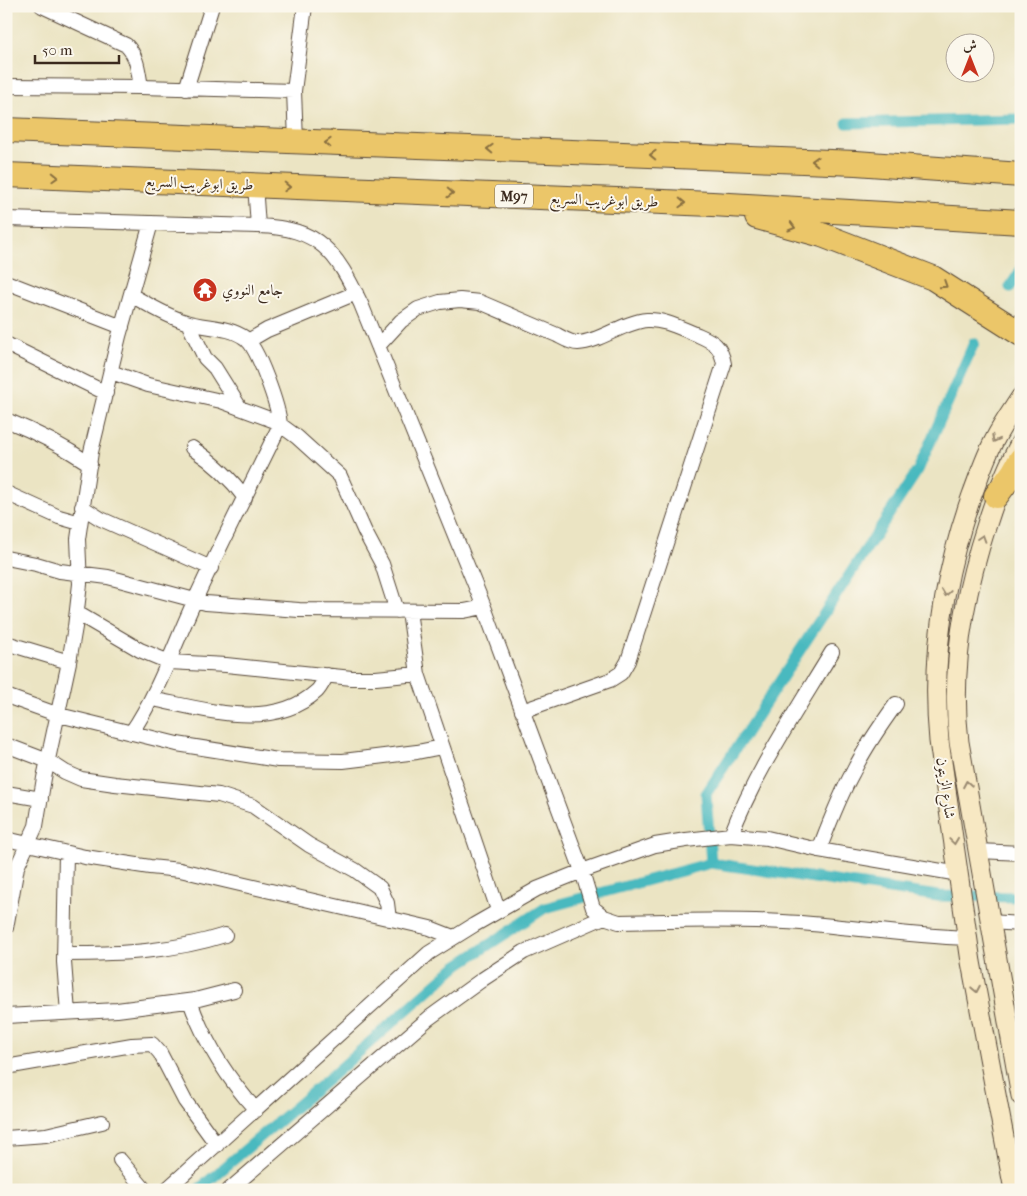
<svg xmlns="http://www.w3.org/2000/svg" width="1027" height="1196" font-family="'IM FELL French Canon',Amiri,serif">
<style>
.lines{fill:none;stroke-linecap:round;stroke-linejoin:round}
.canal{stroke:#4ab9bf;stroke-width:11}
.minor-casing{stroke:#554637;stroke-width:16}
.secondary-casing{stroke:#554637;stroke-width:21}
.motorway-casing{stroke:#554637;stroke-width:26}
.minor{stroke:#fff;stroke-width:14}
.secondary{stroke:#f7e8c3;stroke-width:19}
.motorway{stroke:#ebc669;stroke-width:24}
.oneway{stroke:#8a7040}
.oneway2{stroke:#998970}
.labels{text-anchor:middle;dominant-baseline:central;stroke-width:4;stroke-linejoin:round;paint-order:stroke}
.shield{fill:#fbf7ec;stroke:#75685c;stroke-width:1}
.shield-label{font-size:14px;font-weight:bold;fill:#3b2a1e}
.street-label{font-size:15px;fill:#3b2a1e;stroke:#fbf7ec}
.poi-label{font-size:15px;fill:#3b2a1e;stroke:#fbf7ec;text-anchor:start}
</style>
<rect width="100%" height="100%" fill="#fbf7ec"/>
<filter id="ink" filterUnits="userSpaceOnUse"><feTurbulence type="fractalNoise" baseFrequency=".02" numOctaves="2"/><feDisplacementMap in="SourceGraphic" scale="10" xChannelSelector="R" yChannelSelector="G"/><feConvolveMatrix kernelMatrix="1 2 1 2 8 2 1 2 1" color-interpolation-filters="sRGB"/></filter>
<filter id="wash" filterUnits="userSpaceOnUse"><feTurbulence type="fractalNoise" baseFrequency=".0096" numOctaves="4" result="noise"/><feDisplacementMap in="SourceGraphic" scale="20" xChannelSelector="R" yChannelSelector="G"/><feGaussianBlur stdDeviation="1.12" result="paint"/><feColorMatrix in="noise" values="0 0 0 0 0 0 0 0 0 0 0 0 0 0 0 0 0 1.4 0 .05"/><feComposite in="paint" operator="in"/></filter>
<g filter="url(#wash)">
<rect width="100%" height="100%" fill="#ebe4c3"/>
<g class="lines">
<path class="canal" d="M847,123L1021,119
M1010,287L1021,270
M711,863L706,794L918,470L974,343
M198,1190L333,1075L455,967L545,908L711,863L938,896L1021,897"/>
</g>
</g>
<g filter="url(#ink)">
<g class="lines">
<defs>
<path id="minor" d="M42,6L126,45C138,57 138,71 141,87
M6,86L141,87L294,91
M186,89L212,6
M296,141L294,91L305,6
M255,185L258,226C320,228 336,252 361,304L484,607L582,871L593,908L604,917L619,922C680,920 740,919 801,923C857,928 912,936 967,938
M6,219L258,226
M6,282L122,327
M188,323L205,358L215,368L240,408
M248,341L267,330L356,293
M6,344L106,393
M378,346L401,321L418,309L440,302L460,300L480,302L557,335C563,338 570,343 578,343C600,342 623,322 647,320C664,319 682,329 698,335C714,342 721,346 724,364L628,661L621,673L610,680L522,711
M111,372L148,385L221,401L275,421L297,437L340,476L365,532L382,564L397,611
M6,420C36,432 63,446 90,464
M192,448C213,462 230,477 245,498
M6,493L59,517L80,523
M82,507L101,519L211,568
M6,558L36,564L60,571L108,577L206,603L299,610L464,611L484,607
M409,611L418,674L498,910
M77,613L140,650L169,662L226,665L352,678H376L418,674
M6,643L69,662
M6,696L59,715L177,744L278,760L343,761L417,752L442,747
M152,699C204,709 272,732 317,691C321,687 324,680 327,675
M131,733C159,692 174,645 195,600C222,541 252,483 280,425C279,408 258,347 245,338C229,326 204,328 186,322C166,316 149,305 131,295
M6,745L48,761L65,772L81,779L115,784L219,795L253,806L309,845L355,870L380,888L387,903L389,919
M6,793L41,799
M731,835C755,772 797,710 832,652
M6,839L85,857L150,867L180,870L430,928L453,937
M819,850C829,824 839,797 853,772C865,748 880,726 896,704
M979,851L1021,853
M66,853L64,962L68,1013
M990,922L1021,924
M6,928L17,867L36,826L44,778L69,662L75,627L80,584L78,539L91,452L119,336L151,223
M65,954C120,954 172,952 225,935
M190,1001C204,1041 227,1078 256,1110
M6,1016L117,1010L195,1000L234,990
M6,1067L132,1045L152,1044L160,1053L185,1101L217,1145
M6,1138L46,1135L102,1122
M120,1160L145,1190
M166,1190L429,953L474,925L537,889L582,871L655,845L686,840L731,835L767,838L819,850L959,874
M229,1190L429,1018L483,979L524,952L604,917"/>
<path id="secondary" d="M1021,442C1006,468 996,496 987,524C964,594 950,667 959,742L1021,1096
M1014,1190L971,962L939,741C931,658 944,574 972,495C979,477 985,457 995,439C1002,425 1012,411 1021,397"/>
<path id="motorway" d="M6,130L856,163L1021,175
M6,175L712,204L1021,222
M757,217L822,235L933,278L1021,334
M996,496L1013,473L1021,459"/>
</defs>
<use href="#minor" class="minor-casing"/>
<use href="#secondary" class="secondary-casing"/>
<use href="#motorway" class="motorway-casing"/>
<use href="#minor" class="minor"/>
<use href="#secondary" class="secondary"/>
<use href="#motorway" class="motorway"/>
</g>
<defs><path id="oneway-chevron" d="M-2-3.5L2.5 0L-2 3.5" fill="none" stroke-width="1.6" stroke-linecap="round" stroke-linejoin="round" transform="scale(1.25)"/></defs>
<g class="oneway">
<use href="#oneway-chevron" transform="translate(328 143) rotate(-178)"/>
<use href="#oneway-chevron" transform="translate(490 149) rotate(-178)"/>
<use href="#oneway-chevron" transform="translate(653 155) rotate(-178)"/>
<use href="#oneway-chevron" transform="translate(815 161) rotate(-178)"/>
<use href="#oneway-chevron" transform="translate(55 177) rotate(2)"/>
<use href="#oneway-chevron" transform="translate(287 187) rotate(2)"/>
<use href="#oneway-chevron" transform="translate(450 193) rotate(2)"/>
<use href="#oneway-chevron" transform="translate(682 203) rotate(2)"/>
<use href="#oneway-chevron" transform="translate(792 227) rotate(16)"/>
<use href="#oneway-chevron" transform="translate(944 285) rotate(33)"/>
</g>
<g class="oneway2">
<use href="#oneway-chevron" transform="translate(995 439) rotate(118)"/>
<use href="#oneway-chevron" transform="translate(982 538) rotate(-72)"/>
<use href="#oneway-chevron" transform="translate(946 593) rotate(98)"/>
<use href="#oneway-chevron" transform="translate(967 784) rotate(-100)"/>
<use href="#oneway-chevron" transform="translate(954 841) rotate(82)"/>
<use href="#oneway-chevron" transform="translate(976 989) rotate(79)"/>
</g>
</g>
<defs>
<symbol id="temple-disc" viewBox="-11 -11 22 22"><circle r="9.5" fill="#c8321e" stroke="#fbf7ec"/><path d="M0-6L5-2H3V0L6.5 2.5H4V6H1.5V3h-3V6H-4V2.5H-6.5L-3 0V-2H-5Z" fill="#fff"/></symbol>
</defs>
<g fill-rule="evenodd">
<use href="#temple-disc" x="191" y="276" width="28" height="28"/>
</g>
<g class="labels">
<rect class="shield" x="495" y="184.5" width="38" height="23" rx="4"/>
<g class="shield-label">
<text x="514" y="196">M97</text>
</g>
<g class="street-label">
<text transform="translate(199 183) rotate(2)">طريق ابوغريب السريع</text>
<text transform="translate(604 200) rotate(2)">طريق ابوغريب السريع</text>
<text transform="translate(946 788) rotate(82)">شارع الزيتون</text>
</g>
<g class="poi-label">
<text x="222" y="290">جامع النووي</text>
</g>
</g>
<rect width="1027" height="1196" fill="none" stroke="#fbf7ec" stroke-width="25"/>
<g transform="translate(970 58)"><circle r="24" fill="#fbf7ec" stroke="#aea59a"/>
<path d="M0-4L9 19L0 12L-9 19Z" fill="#c8321e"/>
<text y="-8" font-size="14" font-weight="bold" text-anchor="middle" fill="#3b2a1e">ش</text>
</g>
<path d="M35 55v8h84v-8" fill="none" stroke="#3b2a1e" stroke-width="2.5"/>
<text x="42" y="55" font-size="15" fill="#3b2a1e" stroke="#fbf7ec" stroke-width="4" paint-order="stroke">50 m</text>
</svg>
